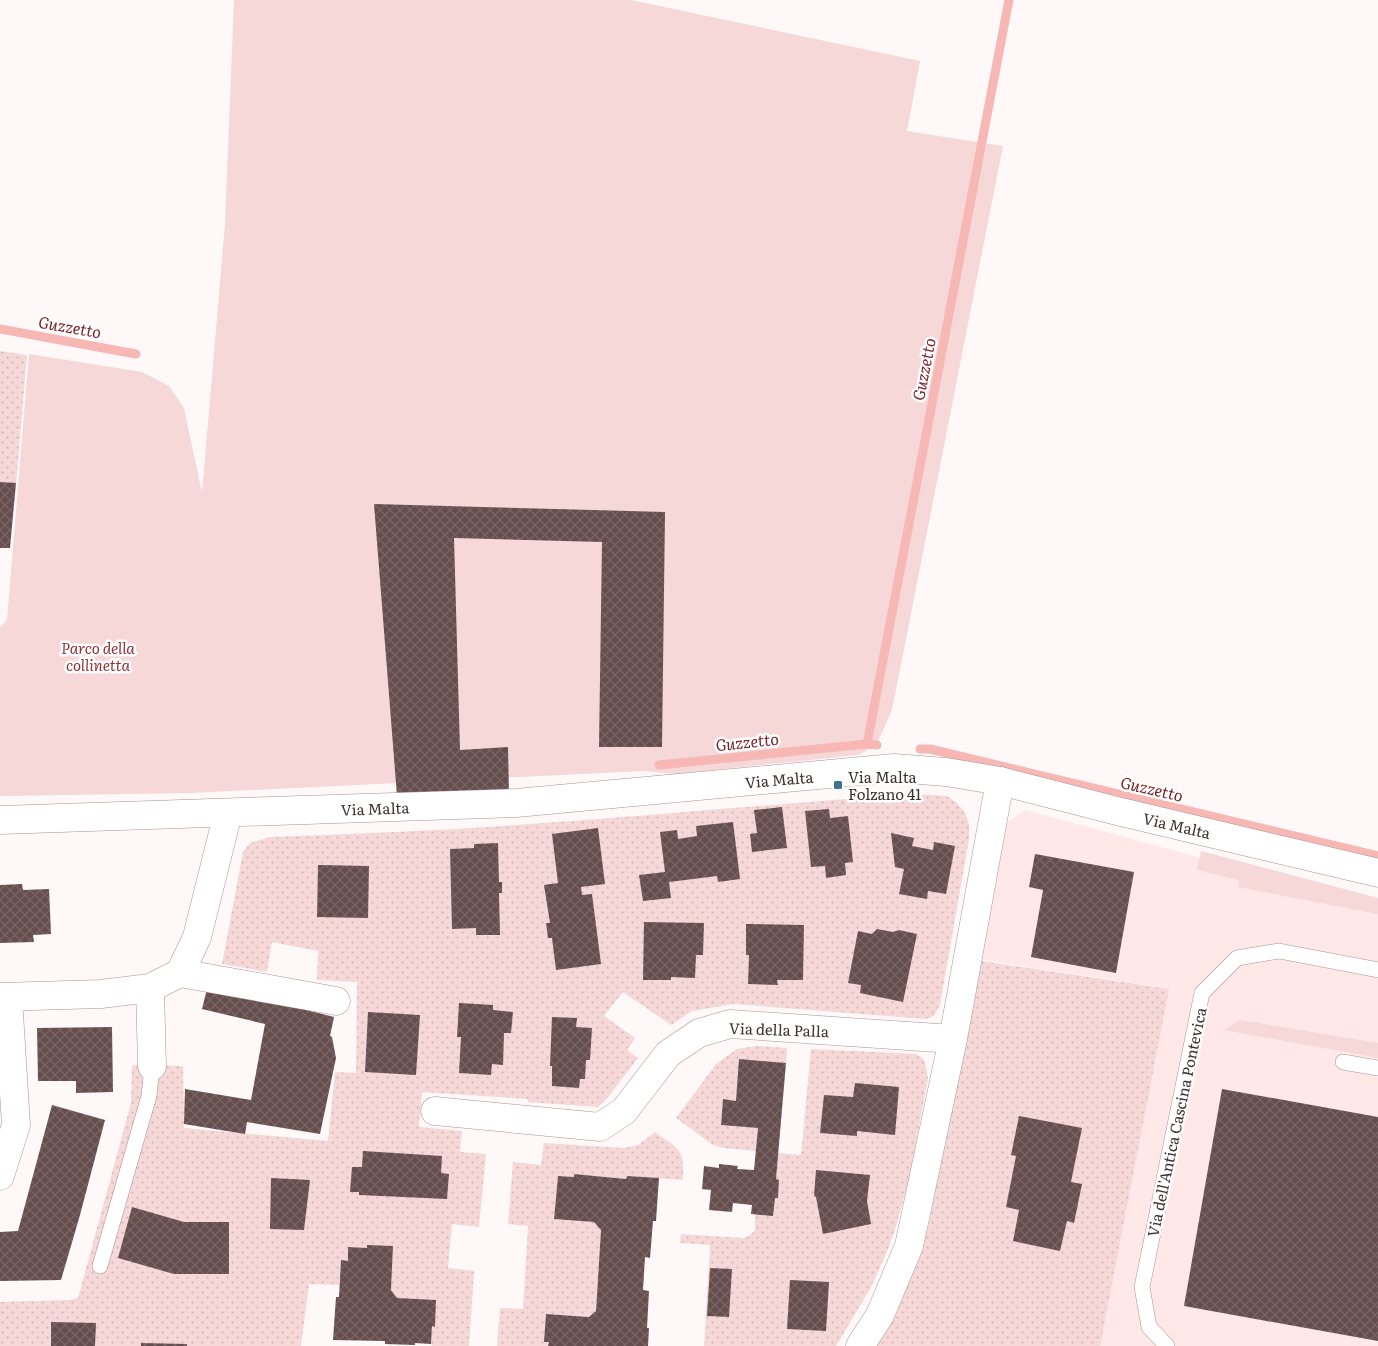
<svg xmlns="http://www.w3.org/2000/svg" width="1378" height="1346" font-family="Literata,serif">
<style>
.built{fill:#ffe8e7}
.green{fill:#f5d8d7}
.garden{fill:url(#garden-dots)}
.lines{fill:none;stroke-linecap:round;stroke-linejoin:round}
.stream{stroke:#f7b7b5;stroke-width:9}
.building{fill:url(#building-cross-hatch)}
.lane-casing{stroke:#ac9291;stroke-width:16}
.street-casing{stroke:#ac9291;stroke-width:29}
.secondary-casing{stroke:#ac9291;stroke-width:29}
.lane{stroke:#fff;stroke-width:15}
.street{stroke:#fff;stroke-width:28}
.secondary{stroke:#fff;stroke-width:28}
.poi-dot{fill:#3c748e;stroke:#fff;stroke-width:2}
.labels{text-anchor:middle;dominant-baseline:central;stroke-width:5;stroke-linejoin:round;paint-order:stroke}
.park-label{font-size:15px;font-style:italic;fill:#8d3236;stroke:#fff}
.poi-label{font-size:15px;fill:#3d3231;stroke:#fff;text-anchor:start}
.street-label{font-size:15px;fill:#3d3231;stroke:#fff}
.water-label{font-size:16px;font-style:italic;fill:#7c2128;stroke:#fff}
</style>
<defs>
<pattern id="garden-dots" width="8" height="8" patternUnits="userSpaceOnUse" patternTransform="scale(1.25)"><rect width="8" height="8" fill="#f5d8d7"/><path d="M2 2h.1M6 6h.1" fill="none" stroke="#d3bab9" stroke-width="1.8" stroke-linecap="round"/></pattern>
<pattern id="building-cross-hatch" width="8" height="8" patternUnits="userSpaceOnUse" patternTransform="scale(1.25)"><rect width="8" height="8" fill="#654e4d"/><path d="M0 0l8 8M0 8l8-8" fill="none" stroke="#786564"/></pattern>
</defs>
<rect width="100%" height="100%" fill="#fef8f8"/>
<path class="built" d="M1025,810L1378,906V1346H1098L1167,988L978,959L1004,824Z"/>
<path class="green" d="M234,0H631L920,61L907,131L1003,146L892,710L876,746L858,755L675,774L644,771L191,793L0,796V627L7,620L29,354L142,372L169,386L184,408L202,493L225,224Z
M1201,851L1378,898V914L1238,887L1239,880L1197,870Z
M1240,1020L1378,1043V1058L1224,1030Z"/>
<path class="garden" d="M0,351L27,355L16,484L0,482Z
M917,794L947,796L957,803L965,813L969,824V839L940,1005L934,1016L926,1019L734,1004L692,1011L671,1025L623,992L604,1016L635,1038L627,1050L638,1058L609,1096L598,1107L528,1102V1099L422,1092L419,1127L462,1131L460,1152L486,1154L479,1227L452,1224L448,1268L474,1271L469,1346H432L431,1344L432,1326H435L436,1301L397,1298L391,1290L393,1247L367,1245V1248L348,1247V1261H341L339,1285L309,1284L301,1346H0V1302L70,1300L78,1298L131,1103L132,1065L183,1066L184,1128L328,1141L335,1072L356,1073L357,982L317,980L318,951L272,942L267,972L222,964L243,852L250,843L270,837C353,834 435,831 517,825C650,816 783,803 917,794Z
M982,961L1169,989L1100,1346H875L896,1311L928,1228Z
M757,1046L787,1048L786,1063L736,1101L723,1099L721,1125L758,1128L756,1151L724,1148L713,1145L676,1118L716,1064L737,1049Z
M811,1049L916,1054L921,1057L925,1062L928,1078L909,1180L894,1233L886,1254L870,1289L836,1346H704L710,1245L680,1243L681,1234L744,1238L750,1235L755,1230V1214L773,1215L775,1198H778L779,1180L776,1179L778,1153L801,1155Z
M655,1132C680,1150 684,1147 683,1180L627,1176L626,1179L575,1174L574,1177L558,1176L554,1219L594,1222L601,1230L596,1311L589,1317L546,1314L545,1342H549L548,1346H497L500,1308L523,1309L528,1226L508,1224L513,1162L541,1165L544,1143L624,1148L638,1145Z"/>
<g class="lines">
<path class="stream" d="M0,329L136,354
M867,744L1009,0
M920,749H930L1378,856
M659,765L867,744L877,745"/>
</g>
<path class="building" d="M0,482L16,483L10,548H0Z
M374,504L665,512L662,747H599L602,542L454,538L460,750L508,747L509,793L397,796Z
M782,807L787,848L752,852L750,834L757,833L754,810Z
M829,809L830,818L848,816L853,862L845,863L846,875L826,878L825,866L811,867L805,811Z
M733,822L740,879L718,882L717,876L669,882L671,898L643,901L639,875L665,872L660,832L677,830L678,839L697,836L696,826Z
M598,828L605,884L581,887L582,895L592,894L601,964L556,970L552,938H548L546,923H550L544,885L558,883L552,834Z
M891,833L914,838L912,846L933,850L934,842L955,846L946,894L928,891L927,899L899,894L904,869L895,867Z
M498,843L499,882H502V893H499L500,935H476V928L452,929L450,849L474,848V844Z
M1035,854L1134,872L1116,973L1031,957L1043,890L1029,887Z
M318,865L369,866L368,918L317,917Z
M22,884L23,890L49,889L51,934L33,935L34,942L0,943V885Z
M644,922L704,923L703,955H696L695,978L671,977V980H643Z
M746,924L804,925L803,980H777L778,985L748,984L749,955H746Z
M877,929L893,932L899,930L917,934L903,1002L860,993L861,985L848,983L858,931L872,934Z
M208,985L334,1017L330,1036L332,1037L336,1058L320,1134L247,1122L245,1134L184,1124L185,1089L251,1100L265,1024L202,1009Z
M459,1003L493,1005V1010L513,1012L511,1033H504L503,1065L492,1064L491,1075L459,1073L461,1037H457Z
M368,1012L420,1015L416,1075L365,1072Z
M552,1017L577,1018L576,1027L592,1028L590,1060H586L585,1079H580L579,1088L552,1086V1066H550Z
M112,1027L113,1092L76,1093V1081H38L37,1028Z
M739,1059L786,1063L776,1179L779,1180L778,1198H775L773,1216L751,1214L752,1205L733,1203L732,1212L709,1210L711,1190L702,1189L704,1166L719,1168V1164L738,1166L737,1169L754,1170L758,1128L721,1125L723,1099L736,1101Z
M855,1083L899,1087L895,1135L857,1131V1136L820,1133L824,1095L853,1097Z
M1222,1089L1378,1117V1341L1184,1306Z
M52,1105L105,1120L80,1215L61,1280L0,1281V1232L18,1231Z
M1019,1116L1082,1128L1071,1182L1082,1184L1074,1223L1067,1221L1060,1251L1013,1241L1019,1210L1006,1207L1016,1156L1011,1155Z
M363,1151L442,1156L441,1173L449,1174L447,1199L359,1195V1192H350L352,1167H362Z
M816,1170L870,1175L867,1201L871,1224L823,1234L816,1197L814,1196Z
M574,1174L626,1179L627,1176L659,1178L656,1221H653L650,1258L645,1257L643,1290L649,1291L647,1328H649L648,1346H548L549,1342H544L546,1314L589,1317L596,1311L601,1230L594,1222L554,1219L558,1176L574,1177Z
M271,1178L310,1180L304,1230L270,1229Z
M132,1207L184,1222H229V1274H174L118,1258Z
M367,1245L393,1246L391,1290L397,1298L436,1300L435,1327L432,1326L431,1344L415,1343V1345L385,1344V1341L333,1340L336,1297H339L341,1260L348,1261V1247L367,1248Z
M710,1268L732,1269L729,1317L707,1316Z
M790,1280L829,1282L826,1331L787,1329Z
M51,1322L96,1323L95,1346H51Z
M141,1343L187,1344V1346H141Z"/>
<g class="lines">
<defs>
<path id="lane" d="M1343,1062L1378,1068
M100,1266L149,1096L152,1066
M1167,1346L1149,1327L1142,1287L1202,993L1237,958L1279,951L1378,970"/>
<path id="street" d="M180,973L336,1001
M150,988L152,1066
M0,997L101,994L150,988L180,973L197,937L228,813
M435,1111L600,1127L624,1111L668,1054L699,1033L730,1024L953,1039
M0,1176L16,1125L8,997
M860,1346L880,1315L909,1246L953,1039L1000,781"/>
<path id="secondary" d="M0,820L516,803L894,768L946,772L1000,781L1117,811L1378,873"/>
</defs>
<use href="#lane" class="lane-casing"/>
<use href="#street" class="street-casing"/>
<use href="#secondary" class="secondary-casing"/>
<use href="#lane" class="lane"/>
<use href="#street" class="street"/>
<use href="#secondary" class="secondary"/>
</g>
<rect class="poi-dot" x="833" y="780" width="10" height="10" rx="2.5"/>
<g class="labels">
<g class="park-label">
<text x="98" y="647">Parco della<tspan x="98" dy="17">collinetta</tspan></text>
</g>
<g class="poi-label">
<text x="848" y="776">Via Malta<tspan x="848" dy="17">Folzano 41</tspan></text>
</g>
<g class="street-label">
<text transform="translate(779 779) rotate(-5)">Via Malta</text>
<text transform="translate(375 808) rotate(-2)">Via Malta</text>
<text transform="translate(1177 825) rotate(13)">Via Malta</text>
<text transform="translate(779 1029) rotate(2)">Via della Palla</text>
<text transform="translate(1176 1122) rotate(-78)">Via dell'Antica Cascina Pontevica</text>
</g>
<g class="water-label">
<text transform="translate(70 326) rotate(10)">Guzzetto</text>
<text transform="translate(923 369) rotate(-79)">Guzzetto</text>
<text transform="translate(747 741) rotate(-6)">Guzzetto</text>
<text transform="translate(1152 788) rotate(13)">Guzzetto</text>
</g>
</g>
</svg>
